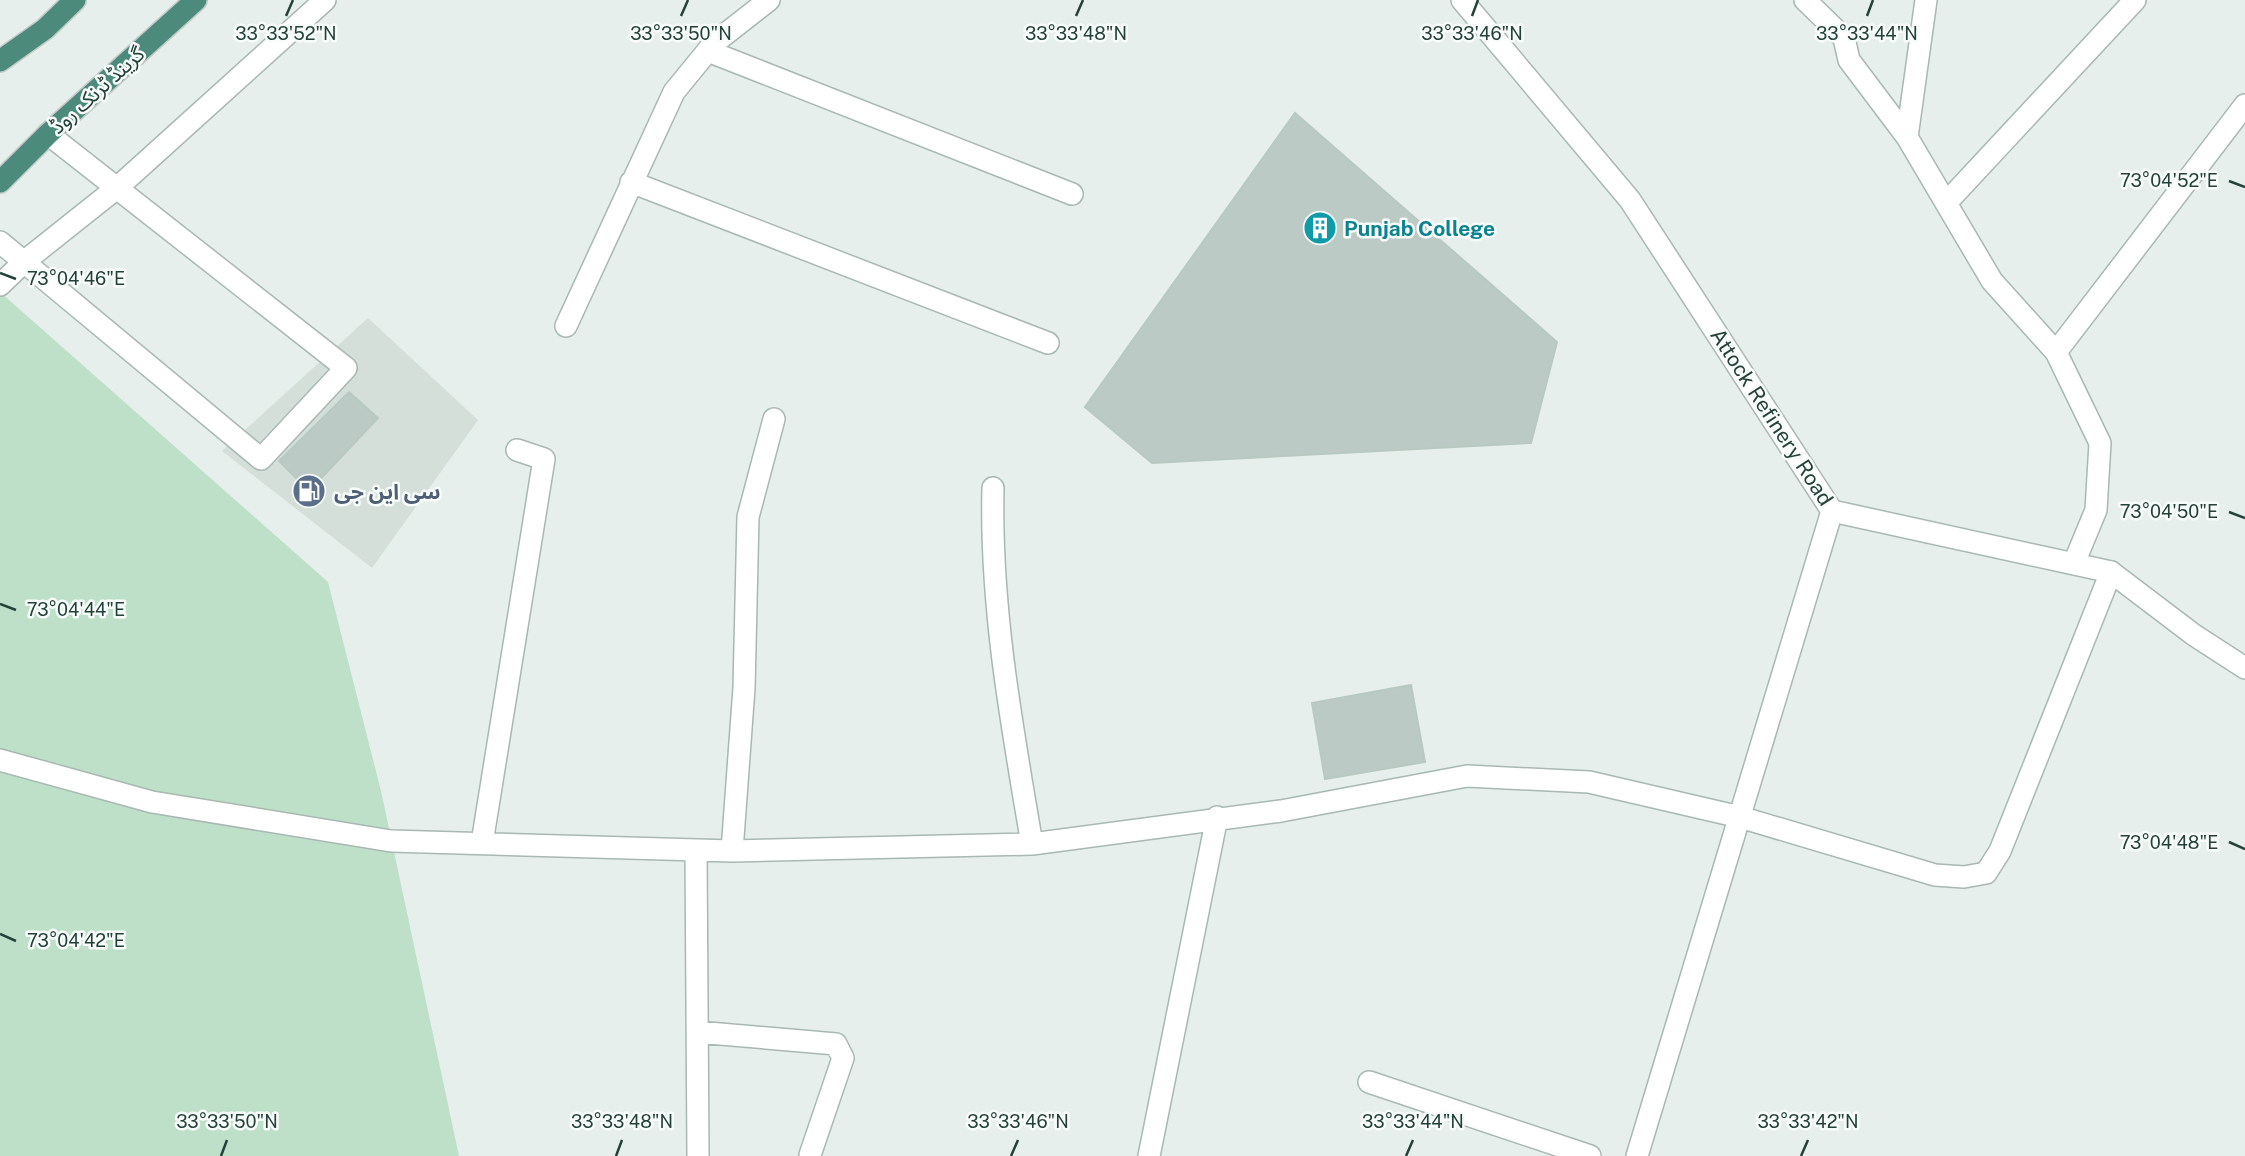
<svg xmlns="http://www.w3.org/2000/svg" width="2245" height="1156" font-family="'Public Sans','Noto Sans Arabic',sans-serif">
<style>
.built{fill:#d4dfda}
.green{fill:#bfe0c8}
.building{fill:#bbcac4;stroke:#b8c9c2;stroke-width:2}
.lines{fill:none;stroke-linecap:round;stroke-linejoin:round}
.service-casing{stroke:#a8b8b2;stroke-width:24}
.minor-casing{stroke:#a8b8b2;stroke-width:24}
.tertiary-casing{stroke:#a8b8b2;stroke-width:24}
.trunk-casing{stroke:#c2cac8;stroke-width:24}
.service{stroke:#fff;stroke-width:21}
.minor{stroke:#fff;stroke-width:21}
.tertiary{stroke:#fff;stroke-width:21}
.trunk{stroke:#4c8a7c;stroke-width:21}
.ticks{fill:none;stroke:#24423a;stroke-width:2.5}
.labels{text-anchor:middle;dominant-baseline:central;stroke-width:5;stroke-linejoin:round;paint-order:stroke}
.street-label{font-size:21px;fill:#24423a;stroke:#f7fbf9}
.culture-label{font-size:21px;font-weight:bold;fill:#0d838f;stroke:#f7fbf9;text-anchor:start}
.service-label{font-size:21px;font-weight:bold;fill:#4e5e75;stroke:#f7fbf9;text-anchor:start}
.ticks-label{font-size:18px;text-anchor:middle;fill:#24423a;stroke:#f7fbf9;stroke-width:5;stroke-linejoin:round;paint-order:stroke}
</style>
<rect width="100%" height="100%" fill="#e6efeb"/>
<path class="built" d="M368,318L478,420L372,568L222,451Z"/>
<path class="green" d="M0,292L328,582L381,791L459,1156H0Z"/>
<path class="building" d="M1295,113L1557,342L1531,443L1152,463L1085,407Z
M349,392L378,418L309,491L279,461Z
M1411,685L1425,762L1325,779L1312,703Z"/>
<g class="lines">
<defs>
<path id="service" d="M0,242L261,459L346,368L48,134
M0,285L25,261L118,187L325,0"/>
<path id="minor" d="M1805,0L1844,38L1849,60L1907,137
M1926,0L1907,137L1992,281L2056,352L2100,443L2096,510L2074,563
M708,51L1072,194
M631,182L1048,343
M1946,203L2135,0
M566,326L674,92L714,43L769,0
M2056,352L2245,105
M993,488C990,607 1012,727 1032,844
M0,760L152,802L391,841L732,851L1032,844L1281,811L1467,776L1589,782L1740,817L1935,875L1964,877L1986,873L2000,851L2111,572
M482,843L544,459L517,450
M696,850L698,1156
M732,851L744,688L748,517L774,419
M697,1032L836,1044L843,1058L810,1155
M1369,1082L1590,1156
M1149,1156L1217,817
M1637,1156L1832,511"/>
<path id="tertiary" d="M1462,0L1630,200L1832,511L2111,572L2194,635L2245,668"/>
<path id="trunk" d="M0,61L45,29L75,0
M0,182L48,134L196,0"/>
</defs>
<use href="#service" class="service-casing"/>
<use href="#minor" class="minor-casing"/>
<use href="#tertiary" class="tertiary-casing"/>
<use href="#trunk" class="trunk-casing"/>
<use href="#service" class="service"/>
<use href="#minor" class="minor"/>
<use href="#tertiary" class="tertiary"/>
<use href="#trunk" class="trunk"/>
</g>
<path class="ticks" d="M286,16L293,0M681,16L688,0M1076,16L1083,0M1472,16L1478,0M1867,16L1873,0M2229,181L2245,187M0,273L16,279M2229,512L2245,518M0,604L16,610M2229,842L2245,849M0,934L16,941M221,1156L227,1140M616,1156L622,1140M1011,1156L1018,1140M1406,1156L1413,1140M1801,1156L1808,1140"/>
<defs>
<symbol id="building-disc" viewBox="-11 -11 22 22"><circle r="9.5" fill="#0f9aa8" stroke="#f7fbf9"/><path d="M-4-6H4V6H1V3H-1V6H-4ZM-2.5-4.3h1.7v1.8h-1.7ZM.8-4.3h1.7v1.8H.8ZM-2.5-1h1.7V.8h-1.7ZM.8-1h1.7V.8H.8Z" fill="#fff"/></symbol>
<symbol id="fuel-disc" viewBox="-11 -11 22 22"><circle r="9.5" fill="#5c6f8a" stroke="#f7fbf9"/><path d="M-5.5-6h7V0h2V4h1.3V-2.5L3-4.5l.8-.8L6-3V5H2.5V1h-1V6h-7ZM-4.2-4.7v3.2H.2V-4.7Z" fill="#fff"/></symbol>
</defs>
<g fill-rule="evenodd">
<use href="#building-disc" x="1301" y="209" width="38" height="38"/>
<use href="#fuel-disc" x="290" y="472" width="38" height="38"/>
</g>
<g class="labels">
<g class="street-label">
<text transform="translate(97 90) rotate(-42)">گرینڈ ٹرنک روڈ</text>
<text transform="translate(1772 417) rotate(57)">Attock Refinery Road</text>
</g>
<g class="culture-label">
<text x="1344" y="228">Punjab College</text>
</g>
<g class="service-label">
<text x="334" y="491">سی این جی</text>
</g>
</g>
<g class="ticks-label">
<text x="286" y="40">33°33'52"N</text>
<text x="681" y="40">33°33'50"N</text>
<text x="1076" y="40">33°33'48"N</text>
<text x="1472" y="40">33°33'46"N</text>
<text x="1867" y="40">33°33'44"N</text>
<text x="2169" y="187">73°04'52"E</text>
<text x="76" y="285">73°04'46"E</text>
<text x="2169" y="518">73°04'50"E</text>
<text x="76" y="616">73°04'44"E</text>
<text x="2169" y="849">73°04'48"E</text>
<text x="76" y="947">73°04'42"E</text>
<text x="227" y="1128">33°33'50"N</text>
<text x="622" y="1128">33°33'48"N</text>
<text x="1018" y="1128">33°33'46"N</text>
<text x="1413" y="1128">33°33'44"N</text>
<text x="1808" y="1128">33°33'42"N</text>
</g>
</svg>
